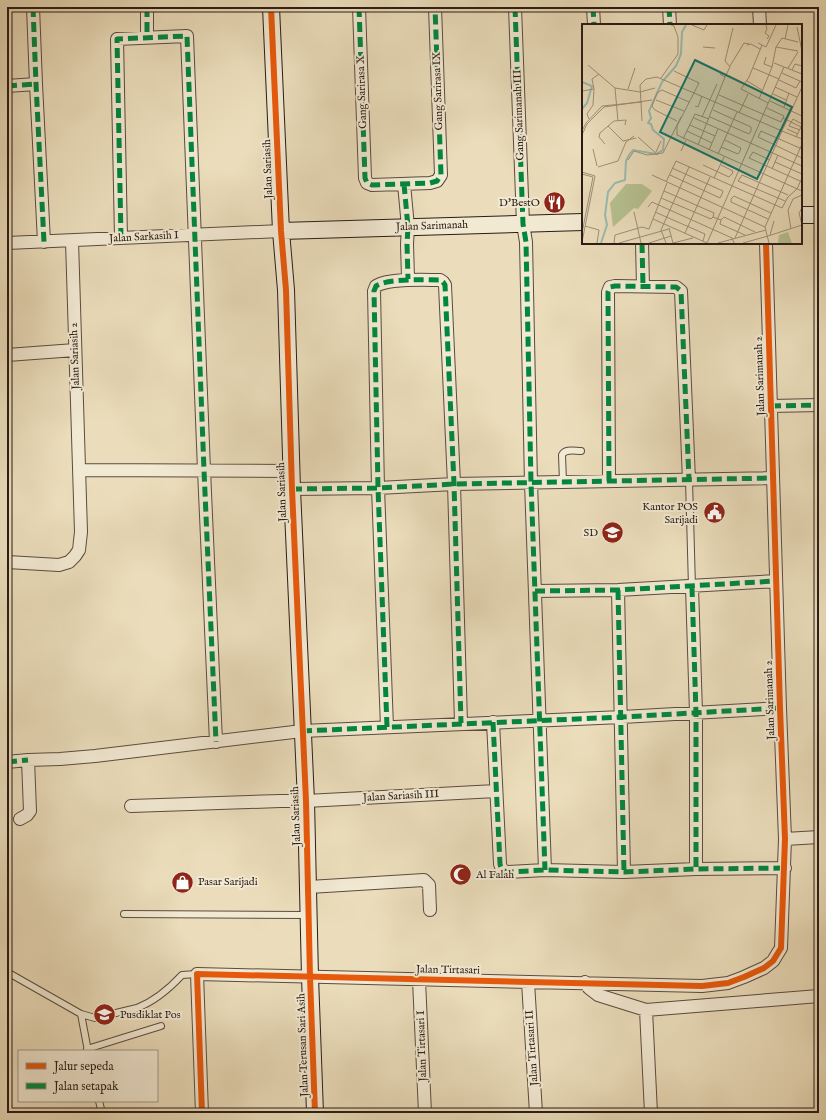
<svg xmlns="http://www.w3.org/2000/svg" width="826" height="1120" font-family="'IM FELL English',serif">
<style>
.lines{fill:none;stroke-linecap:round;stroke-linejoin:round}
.lane-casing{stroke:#5a4c3f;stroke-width:8}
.street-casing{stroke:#5a4c3f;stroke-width:14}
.secondary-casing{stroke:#291c16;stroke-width:18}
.lane{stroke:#f2e9d3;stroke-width:6}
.street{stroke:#f2e9d3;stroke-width:12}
.secondary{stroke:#f2e9d3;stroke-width:16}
.quiet{stroke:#00873e;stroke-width:5;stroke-dasharray:10 5;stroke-linecap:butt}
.cycleway-casing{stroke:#f2e9d3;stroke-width:8}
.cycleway{stroke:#e8590c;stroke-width:6}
.labels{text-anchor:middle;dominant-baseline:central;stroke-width:4;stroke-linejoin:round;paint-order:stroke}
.street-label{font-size:11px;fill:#291c16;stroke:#f2e9d3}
.poi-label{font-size:11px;fill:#291c16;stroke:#f2e9d3;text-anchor:end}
.inset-river{fill:none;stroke:#98bbb2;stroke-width:2}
.inset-road{fill:none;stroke:#9d9079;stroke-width:1}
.view{fill:#0f766e;fill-opacity:0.15;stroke:#0f766e;stroke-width:2}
.inset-edge{fill:none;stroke:#291c16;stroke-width:2}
</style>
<rect width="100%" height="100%" fill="#ebddbb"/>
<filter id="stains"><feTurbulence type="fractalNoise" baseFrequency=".005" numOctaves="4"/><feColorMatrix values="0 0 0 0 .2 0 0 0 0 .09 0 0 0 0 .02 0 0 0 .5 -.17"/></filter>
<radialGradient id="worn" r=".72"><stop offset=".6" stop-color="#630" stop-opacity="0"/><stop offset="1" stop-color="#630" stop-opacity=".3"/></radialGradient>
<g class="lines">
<defs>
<path id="lane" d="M689,480L692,587
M563,482L562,455C565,448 575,451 581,451
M124,914L308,915
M7,972L81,1014L95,1018L137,1008C155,1001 169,989 182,975L197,974
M81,1014L88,1051
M87,1049L161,1026
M99,1101L102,1113"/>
<path id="street" d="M33,7L36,84L44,242
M147,7V38
M359,7L365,178L367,183L372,185L430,183L437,181L441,175L435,7
M515,7L523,224L526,242L531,483L545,870
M593,7L594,25
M669,7L670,25
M759,7L760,25
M7,86L36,84
M404,184L408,227L407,244L408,279
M121,238L117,39L187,36L204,470L216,742
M7,243L281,231
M642,243L643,286
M7,355L75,350
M771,406L819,405
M80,470L291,471
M609,481L608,292L610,287L615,286L676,287L681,291L689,480
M292,489L378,488L454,484L773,478
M7,562L59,565L69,562L75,556L79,550L81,532L72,241
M692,587L696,713V869
M618,590L624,872
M535,591L618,590L776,581
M493,722L500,864C501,869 503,871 508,872L545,870L624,872L696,869L785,868
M387,727L378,488L374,291L376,286C389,278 424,280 440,280L443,282L445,285L454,484L461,723
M7,762L28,760
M131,806L280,801H306L496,791
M20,819L27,815L30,811L28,760L60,759L95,756L302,731L622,717L780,708
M785,839L819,837
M309,887L424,880L429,885L430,910
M419,980L425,1113
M528,982L536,1113
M585,982L589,988L598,995L646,1010L819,996
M646,1010L651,1113
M202,1113L197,974L702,986L728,983L744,977L764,968L773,961L781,948L785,839L780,708L766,243"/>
<path id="secondary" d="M271,7L281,231L286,290L292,489L306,801L310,977L315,1113
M801,215H819
M281,231L583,222"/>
</defs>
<use href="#lane" class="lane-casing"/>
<use href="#street" class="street-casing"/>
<use href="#secondary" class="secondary-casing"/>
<use href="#lane" class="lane"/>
<use href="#street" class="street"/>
<use href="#secondary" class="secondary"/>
<path class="quiet" d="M33,7L36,84L44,242
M147,7V38
M359,7L365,178L367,183L372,185L430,183L437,181L441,175L435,7
M515,7L523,224L526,242L531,483L545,870
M593,7L594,25
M669,7L670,25
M7,86L36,84
M404,184L408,227L407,244L408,279
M121,238L117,39L187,36L204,470L216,742
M642,243L643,286
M771,406L819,405
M609,481L608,292L610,287L615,286L676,287L681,291L689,480
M292,489L378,488L454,484L773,478
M692,587L696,713V869
M618,590L624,872
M535,591L618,590L776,581
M493,722L500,864C501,869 503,871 508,872L545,870L624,872L696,869L785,868
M387,727L378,488L374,291L376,286C389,278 424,280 440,280L443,282L445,285L454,484L461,723
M302,731L622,717L780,708
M7,762L28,760"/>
<defs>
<path id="cycleway" d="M271,7L281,231L286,290L292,489L306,801L310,977L315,1113
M202,1113L197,974L702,986L728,983L744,977L764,968L773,961L781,948L785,839L780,708L766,243"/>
</defs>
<use href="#cycleway" class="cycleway-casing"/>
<use href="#cycleway" class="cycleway"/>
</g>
<defs>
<symbol id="restaurant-disc" viewBox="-11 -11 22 22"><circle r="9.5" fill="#8f2418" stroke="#f2e9d3"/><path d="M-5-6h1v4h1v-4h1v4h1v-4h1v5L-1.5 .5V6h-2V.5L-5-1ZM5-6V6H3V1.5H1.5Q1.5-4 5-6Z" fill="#fff"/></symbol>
<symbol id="civic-disc" viewBox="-11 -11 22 22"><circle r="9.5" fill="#8f2418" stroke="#f2e9d3"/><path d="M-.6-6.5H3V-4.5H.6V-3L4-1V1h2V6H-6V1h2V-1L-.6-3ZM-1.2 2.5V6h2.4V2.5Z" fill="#fff"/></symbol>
<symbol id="school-disc" viewBox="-11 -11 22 22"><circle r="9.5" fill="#8f2418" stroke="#f2e9d3"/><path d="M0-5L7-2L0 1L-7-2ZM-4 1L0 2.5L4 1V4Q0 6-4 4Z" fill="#fff"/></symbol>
<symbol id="mosque-disc" viewBox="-11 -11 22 22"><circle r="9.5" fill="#8f2418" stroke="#f2e9d3"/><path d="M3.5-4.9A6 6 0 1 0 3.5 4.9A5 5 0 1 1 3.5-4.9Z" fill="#fff"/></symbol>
<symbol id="shop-disc" viewBox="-11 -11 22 22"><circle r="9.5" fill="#8f2418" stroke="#f2e9d3"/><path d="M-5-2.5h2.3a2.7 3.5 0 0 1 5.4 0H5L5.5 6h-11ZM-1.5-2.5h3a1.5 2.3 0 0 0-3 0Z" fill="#fff"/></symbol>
<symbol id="university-disc" viewBox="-11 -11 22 22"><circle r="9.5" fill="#8f2418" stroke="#f2e9d3"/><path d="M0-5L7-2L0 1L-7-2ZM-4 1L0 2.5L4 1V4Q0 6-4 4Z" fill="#fff"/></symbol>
</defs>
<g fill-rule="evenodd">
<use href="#restaurant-disc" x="542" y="190" width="25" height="25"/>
<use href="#civic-disc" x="702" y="500" width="25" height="25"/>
<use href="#school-disc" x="600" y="520" width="25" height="25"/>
<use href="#mosque-disc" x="448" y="862" width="25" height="25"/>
<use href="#shop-disc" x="170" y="870" width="25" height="25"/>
<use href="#university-disc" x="92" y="1002" width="25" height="25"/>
</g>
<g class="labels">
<g class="street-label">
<text transform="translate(438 91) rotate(-92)">Gang Sarirasa IX</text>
<text transform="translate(362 92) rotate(-92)">Gang Sarirasa X</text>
<text transform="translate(519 115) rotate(-92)">Gang Sarimanah III</text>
<text transform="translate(268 169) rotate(-92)">Jalan Sariasih</text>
<text transform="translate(432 226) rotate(-2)">Jalan Sarimanah</text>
<text transform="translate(144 237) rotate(-3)">Jalan Sarkasih I</text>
<text transform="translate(75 356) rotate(-92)">Jalan Sariasih 2</text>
<text transform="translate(760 376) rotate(-92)">Jalan Sarimanah 2</text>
<text transform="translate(282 492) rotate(-92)">Jalan Sariasih</text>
<text transform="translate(770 700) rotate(-92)">Jalan Sarimanah 2</text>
<text transform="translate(401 796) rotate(-3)">Jalan Sariasih III</text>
<text transform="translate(296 816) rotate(-92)">Jalan Sariasih</text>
<text transform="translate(448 970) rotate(1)">Jalan Tirtasari</text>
<text transform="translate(303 1045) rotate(-92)">Jalan Terusan Sari Asih</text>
<text transform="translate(422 1046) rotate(-92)">Jalan Tirtasari I</text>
<text transform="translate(532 1048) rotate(-94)">Jalan Tirtasari II</text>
</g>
<g class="poi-label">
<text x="540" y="203">D'BestO</text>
<text x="698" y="507">Kantor POS<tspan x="698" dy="13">Sarijadi</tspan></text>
<text x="598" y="533">SD</text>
<text x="476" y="875" text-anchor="start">Al Falah</text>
<text x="198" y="882" text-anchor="start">Pasar Sarijadi</text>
<text x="120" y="1015" text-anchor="start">Pusdiklat Pos</text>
</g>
</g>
<g transform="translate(582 24)">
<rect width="220" height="220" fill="#ebddbb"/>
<path d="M44,160H60L70,167L56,185L52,184L31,203L28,179ZM206,208L210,219H196L197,211Z" fill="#b6c191"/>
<path class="inset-river" d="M0,58L10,62L5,79L0,85M19,219L25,201L23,191L26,168L33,159L43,156L44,137L47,131L51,126L74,130L81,126L82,115L71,106L69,100L66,99L69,94L67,87L80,58L94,42L99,30L100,8L104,1"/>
<path class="inset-road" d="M110,1L122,6L125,1M184,1L185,5L183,9L187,12L185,15M215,3L220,27M203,15L206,1M176,19L184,23L194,1M165,21L169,20L178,25M180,21L167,53L159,65L186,79M121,23L133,24M194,23L216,27M192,39L220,50M6,41L33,64L58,68L73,64M148,42L162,19L167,20M190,43L194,23L200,14L216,18M171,44L197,55M206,44L216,28M210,46L213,40L220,42M92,47L117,59L95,102V111L220,167M200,49L220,58M143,53L148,43L143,37L151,4M79,54L96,30V13L92,2L89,1M197,56L214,64L218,57M165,57L180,66M193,63L215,73M220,63L200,107L220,115M33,64L36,97M46,65L53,44M0,67L12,65L10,55L17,50M191,70L204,76M137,71L199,98L202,92L185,84M177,75L190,43L182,40L184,33M74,76L102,87M188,77L220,92M113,82L116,83L120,72M202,83L207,69M157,89L166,70M120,93L135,60M128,93L167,110L169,107V103L131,86M112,94L220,142M201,94L219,103M7,95L5,90L11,81L12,65M60,97L58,61L64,55L75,53L200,107L153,214M95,97L73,86L70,82L75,69L80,66L107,78M108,101L133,112M26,102L41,117L54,114M205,105L216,110M218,106L207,102L211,95L220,100M0,107L4,99L20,82L60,78M105,107L130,119M0,111L5,100L22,83L70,76M56,113L76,131M214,113L220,101M101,115L113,90L127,95M143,116L159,124L158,127M23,120L17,113L18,109L32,97L44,96L43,101M116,121L143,53L138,50M139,123L156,130L158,127M11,125L15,142M220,125L179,107L176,113L220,134M127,126L136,105M99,127L104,116M74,128L79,117M136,130L155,88M46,136L52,127L65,131L81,129L99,93M188,136L171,128L167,134L218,157M193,138L220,150M121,141L147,153L150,150M139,141L151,147L150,150M16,143L36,137L44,118L52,112M190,145L196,131M0,148L13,152L0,218M0,150L11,153L0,209M70,151L183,203M88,151L138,174L140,170L141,167L90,144M132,154L142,133M158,154L160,151L206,171M158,154L156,157L203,177M84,158L94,137L200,184L206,173L215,165L220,154M79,174L129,195L131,193L132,189L82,167M149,175L152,172L189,189M149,175V178L186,195M66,183L70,178L150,214L152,219M52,188L59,219M73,188L123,210L121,217M131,193L139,196L142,193L173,208M71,195L125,219M139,196L138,200L163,211M220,201L217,189L220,184M3,202L17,206L15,219M87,204L91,219M209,205L206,186L211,175L220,171M79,206L107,143M79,206L84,219M103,209L128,153M188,211L192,197M186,212L220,201M32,219L33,211L60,203L67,205L85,159M37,219L87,205M67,219L89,212M91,219L111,214M125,219L202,43M136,219L184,206M161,219L186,212M187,219L183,203L220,120"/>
<path class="view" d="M113,36L210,83L175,155L78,108Z"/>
<rect width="220" height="220" class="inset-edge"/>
</g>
<rect width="826" height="1120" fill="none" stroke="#ebddbb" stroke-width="24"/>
<rect x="8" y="8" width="810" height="1104" fill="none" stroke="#291c16" stroke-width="2"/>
<rect x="12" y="12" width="802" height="1096" fill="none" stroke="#291c16"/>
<rect x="18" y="1050" width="140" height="52" fill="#f2e9d3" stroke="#a29787"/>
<rect x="26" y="1063" width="20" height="6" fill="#e8590c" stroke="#a29787"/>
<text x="54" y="1070" font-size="12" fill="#291c16">Jalur sepeda</text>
<rect x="26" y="1083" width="20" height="6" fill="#00873e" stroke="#a29787"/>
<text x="54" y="1090" font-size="12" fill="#291c16">Jalan setapak</text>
<rect width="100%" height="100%" filter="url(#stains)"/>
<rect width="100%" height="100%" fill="url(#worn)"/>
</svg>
